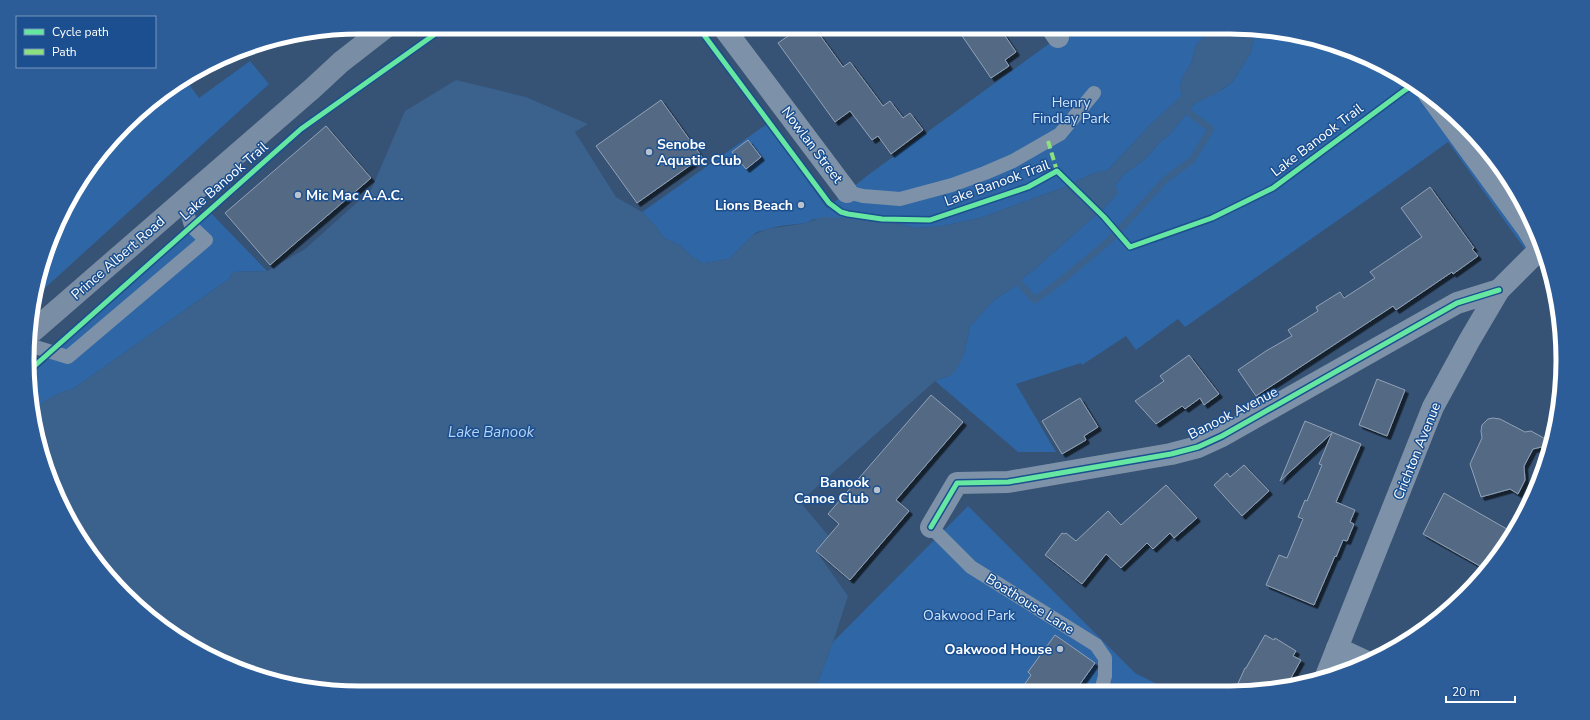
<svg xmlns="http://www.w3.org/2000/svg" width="1590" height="720" font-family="'Nunito Sans',sans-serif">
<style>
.green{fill:#2f66a5}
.water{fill:#3b618d}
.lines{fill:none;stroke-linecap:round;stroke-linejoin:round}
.stream{stroke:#3b618d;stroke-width:7}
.building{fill:#526984;stroke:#92a2b6;filter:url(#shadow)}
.service{stroke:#7d92a8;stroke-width:14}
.minor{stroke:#7d92a8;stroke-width:22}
.tertiary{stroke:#7d92a8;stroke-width:22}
.secondary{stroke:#798da4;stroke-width:22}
.quiet{stroke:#8de07e;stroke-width:4;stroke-dasharray:8 4;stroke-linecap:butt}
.cycleway-casing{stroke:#1b4f8f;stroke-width:8}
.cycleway{stroke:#66e7a1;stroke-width:5}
.poi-dot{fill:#b9c2ce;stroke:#1b4f8f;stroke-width:1.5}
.labels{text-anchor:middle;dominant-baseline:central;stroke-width:3;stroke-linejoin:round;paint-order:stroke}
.park-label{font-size:14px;fill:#cfe3fa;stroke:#1b4f8f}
.street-label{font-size:14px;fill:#fff;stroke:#1b4f8f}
.poi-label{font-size:14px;font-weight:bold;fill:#fff;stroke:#1b4f8f;text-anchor:end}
.water-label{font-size:15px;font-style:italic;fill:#b5d3f5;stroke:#1b4f8f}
.rim{fill:none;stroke:#fff;stroke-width:5}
</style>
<defs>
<filter id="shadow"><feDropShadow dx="3.5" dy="3.5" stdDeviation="0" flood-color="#0009"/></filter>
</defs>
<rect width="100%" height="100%" fill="#365274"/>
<path class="green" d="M1072,27H1217L1203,38L1196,45L1191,64L1183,76L1180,86L1182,96L1151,124L1110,168L1104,172L1094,173L1065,187L980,218L942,226L915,228L881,219L868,221L814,219L806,223L780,226L757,232L753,235L729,259L705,263H702L691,256L680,245L664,238L657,228L642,212L767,124L827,208L868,175Z
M1258,30L1295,33L1357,52L1415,83L1465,124L1507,175L1538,232L1529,255L1448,142L1384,188L1185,327L1178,319L1136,350L1126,336L1082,365L1081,363L1016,384L1056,452H1018L935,381L951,375L957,368L964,354L970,326L994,300L1014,287L1024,277L1036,268L1084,225L1103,209L1117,194L1115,186L1123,175L1145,159L1160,142L1170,134L1195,103L1223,89L1233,81L1250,54L1254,38Z
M250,61L269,84L33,299V295L72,193L141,109L199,69L203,74L186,80L199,98Z
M210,212L267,271L233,272L229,279L73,389C58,392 43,401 32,412L30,404L31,375L155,259Z
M968,506L1135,673L1169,690L814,692L833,642Z"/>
<path class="water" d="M1217,27L1258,30L1254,38L1250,54L1233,81L1217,93L1195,103L1170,134L1160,142L1145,159L1123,175L1115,186L1118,191L1117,194L1103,209L1084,225L1036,268L1024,277L1014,287L994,300L970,326L964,354L957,369L951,375L935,381L800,502L833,541L816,551L848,596L833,642L814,692L360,693L295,687L233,668L141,611L72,526L45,467L32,412C43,401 58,392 73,389L229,279L233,272L267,271L305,249L371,190L405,111L456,80L526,97L588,124L575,132L616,197L642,212L657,228L664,238L680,245L691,256L702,263H705L729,259L753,235L768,229L806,223L822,217L846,218L867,221L881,219L915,228L942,226L980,218L1065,187L1094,173L1102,171L1104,172L1110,168L1151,124L1181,96L1180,86L1183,76L1191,64L1196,45L1203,38Z"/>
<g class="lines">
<path class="stream" d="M1019,283L1035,300L1062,280L1110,240L1165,180L1192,160L1211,129L1188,112"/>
</g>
<path class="building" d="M801,27H814L843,67L850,62L883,106L890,101L903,118L910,113L923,130L891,154L878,136L872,140L850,111L835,122L778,43Z
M956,27H999L1016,52L1005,60L1009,66L991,78Z
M661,100L702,157L637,203L596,146Z
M326,126L371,178L270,265L225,213Z
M748,140L761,157L746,169L732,152Z
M1430,187L1474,248L1472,249L1478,256L1453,274L1452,272L1396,310L1393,306L1256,396L1238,370L1266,351L1292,336L1288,330L1318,311L1316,307L1340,292L1344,298L1375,278L1370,272L1422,237L1401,208Z
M1189,355L1219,394L1204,405L1200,398L1185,409L1182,406L1156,424L1135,401L1164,381L1160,376Z
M1377,379L1405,390L1387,436L1359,425Z
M931,395L963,422L896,500L909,511L850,580L816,551L839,524L828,514Z
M1080,398L1098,427L1084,436L1086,440L1062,454L1042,421Z
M1493,418L1500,419L1525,432L1531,431L1551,442L1550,445L1533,449L1524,466L1525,480L1518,494L1510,489L1481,497L1470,464L1482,438L1481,431L1482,425L1488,419Z
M1305,421L1361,444L1336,502L1355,510L1350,522L1354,524L1347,541L1343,540L1336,557L1335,556L1314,605L1266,585L1279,555L1287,558L1303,519L1298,517L1305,500L1307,501L1322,465L1319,464L1332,433L1280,481Z
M1244,465L1269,491L1242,516L1214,485L1227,473L1230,477Z
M1166,485L1197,518L1174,538L1170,533L1153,549L1147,543L1121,568L1106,554L1082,584L1045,555L1062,533L1064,534L1066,533L1076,541L1108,511L1121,525Z
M1444,493L1512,532L1494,563L1487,570L1423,534Z
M1055,635L1095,663L1075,691H1020L1031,675L1028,672Z
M1265,635L1274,640L1275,638L1296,651L1293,656L1301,660L1286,687L1274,690H1235L1245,668H1246Z"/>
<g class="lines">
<path class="service" d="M847,192L863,196L900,199L952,185L985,173L1013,161L1060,134L1094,93
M32,346L68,357L206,240L191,226L184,200
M931,527L971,567L1096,645L1105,658V676L1101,691"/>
<path class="minor" d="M723,27L847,192
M1051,27L1058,37
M931,527L957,483L1008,482L1171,454L1198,447L1222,436L1457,303L1499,290
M1337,648L1367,662"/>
<path class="tertiary" d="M1429,94L1527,228L1540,249
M1326,676L1433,407L1469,341L1499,290L1542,247"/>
<path class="secondary" d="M32,332L313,88L341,62L386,27"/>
<path class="quiet" d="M1048,141L1057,171"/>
<defs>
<path id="cycleway" d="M698,27L829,203L841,212L848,214L882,219L930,220L1028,187L1057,171L1104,217L1130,247L1212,218L1273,188L1405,90L1416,84
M31,369L301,129L445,27
M931,527L957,483L1008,482L1171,454L1198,447L1222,436L1457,303L1499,290"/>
</defs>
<use href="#cycleway" class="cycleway-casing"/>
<use href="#cycleway" class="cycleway"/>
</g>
<g class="poi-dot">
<circle cx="649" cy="152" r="4"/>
<circle cx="298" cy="195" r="4"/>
<circle cx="801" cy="205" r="4"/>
<circle cx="877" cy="490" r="4"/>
<circle cx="1060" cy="649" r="4"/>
</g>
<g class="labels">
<g class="park-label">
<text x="1071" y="102">Henry<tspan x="1071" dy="16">Findlay Park</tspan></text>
<text x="969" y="615">Oakwood Park</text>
</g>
<g class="street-label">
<text transform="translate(1317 140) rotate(-37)">Lake Banook Trail</text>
<text transform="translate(812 145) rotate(53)">Nowlan Street</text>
<text transform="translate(224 181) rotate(-41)">Lake Banook Trail</text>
<text transform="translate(997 183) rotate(-20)">Lake Banook Trail</text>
<text transform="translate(118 258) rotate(-41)">Prince Albert Road</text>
<text transform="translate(1233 413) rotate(-27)">Banook Avenue</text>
<text transform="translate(1417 451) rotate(-68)">Crichton Avenue</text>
<text transform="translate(1030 604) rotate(32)">Boathouse Lane</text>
</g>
<g class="poi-label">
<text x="657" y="144" text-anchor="start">Senobe<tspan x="657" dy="16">Aquatic Club</tspan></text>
<text x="306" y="195" text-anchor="start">Mic Mac A.A.C.</text>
<text x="793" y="205">Lions Beach</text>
<text x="869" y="482">Banook<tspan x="869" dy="16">Canoe Club</tspan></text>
<text x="1052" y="649">Oakwood House</text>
</g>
<g class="water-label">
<text x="491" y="432">Lake Banook</text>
</g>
</g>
<path d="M0 0H1590V720H0ZM360 34H1230A326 326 0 0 1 1556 360V360A326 326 0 0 1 1230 686H360A326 326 0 0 1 34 360V360A326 326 0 0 1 360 34Z" fill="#2d5d98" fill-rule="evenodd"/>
<path class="rim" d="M360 34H1230A326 326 0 0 1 1556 360V360A326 326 0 0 1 1230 686H360A326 326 0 0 1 34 360V360A326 326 0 0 1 360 34Z"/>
<rect x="16" y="16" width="140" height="52" fill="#1b4f8f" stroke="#7695bc"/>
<rect x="24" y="29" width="20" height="6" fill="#66e7a1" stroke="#7695bc"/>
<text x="52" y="36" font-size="12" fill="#ffffff">Cycle path</text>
<rect x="24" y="49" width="20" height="6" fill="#8de07e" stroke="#7695bc"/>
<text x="52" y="56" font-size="12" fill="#ffffff">Path</text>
<path d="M1446 696v6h69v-6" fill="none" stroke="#ffffff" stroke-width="2"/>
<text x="1452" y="696" font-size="12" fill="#ffffff" stroke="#1b4f8f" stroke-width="3" paint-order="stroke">20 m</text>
</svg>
